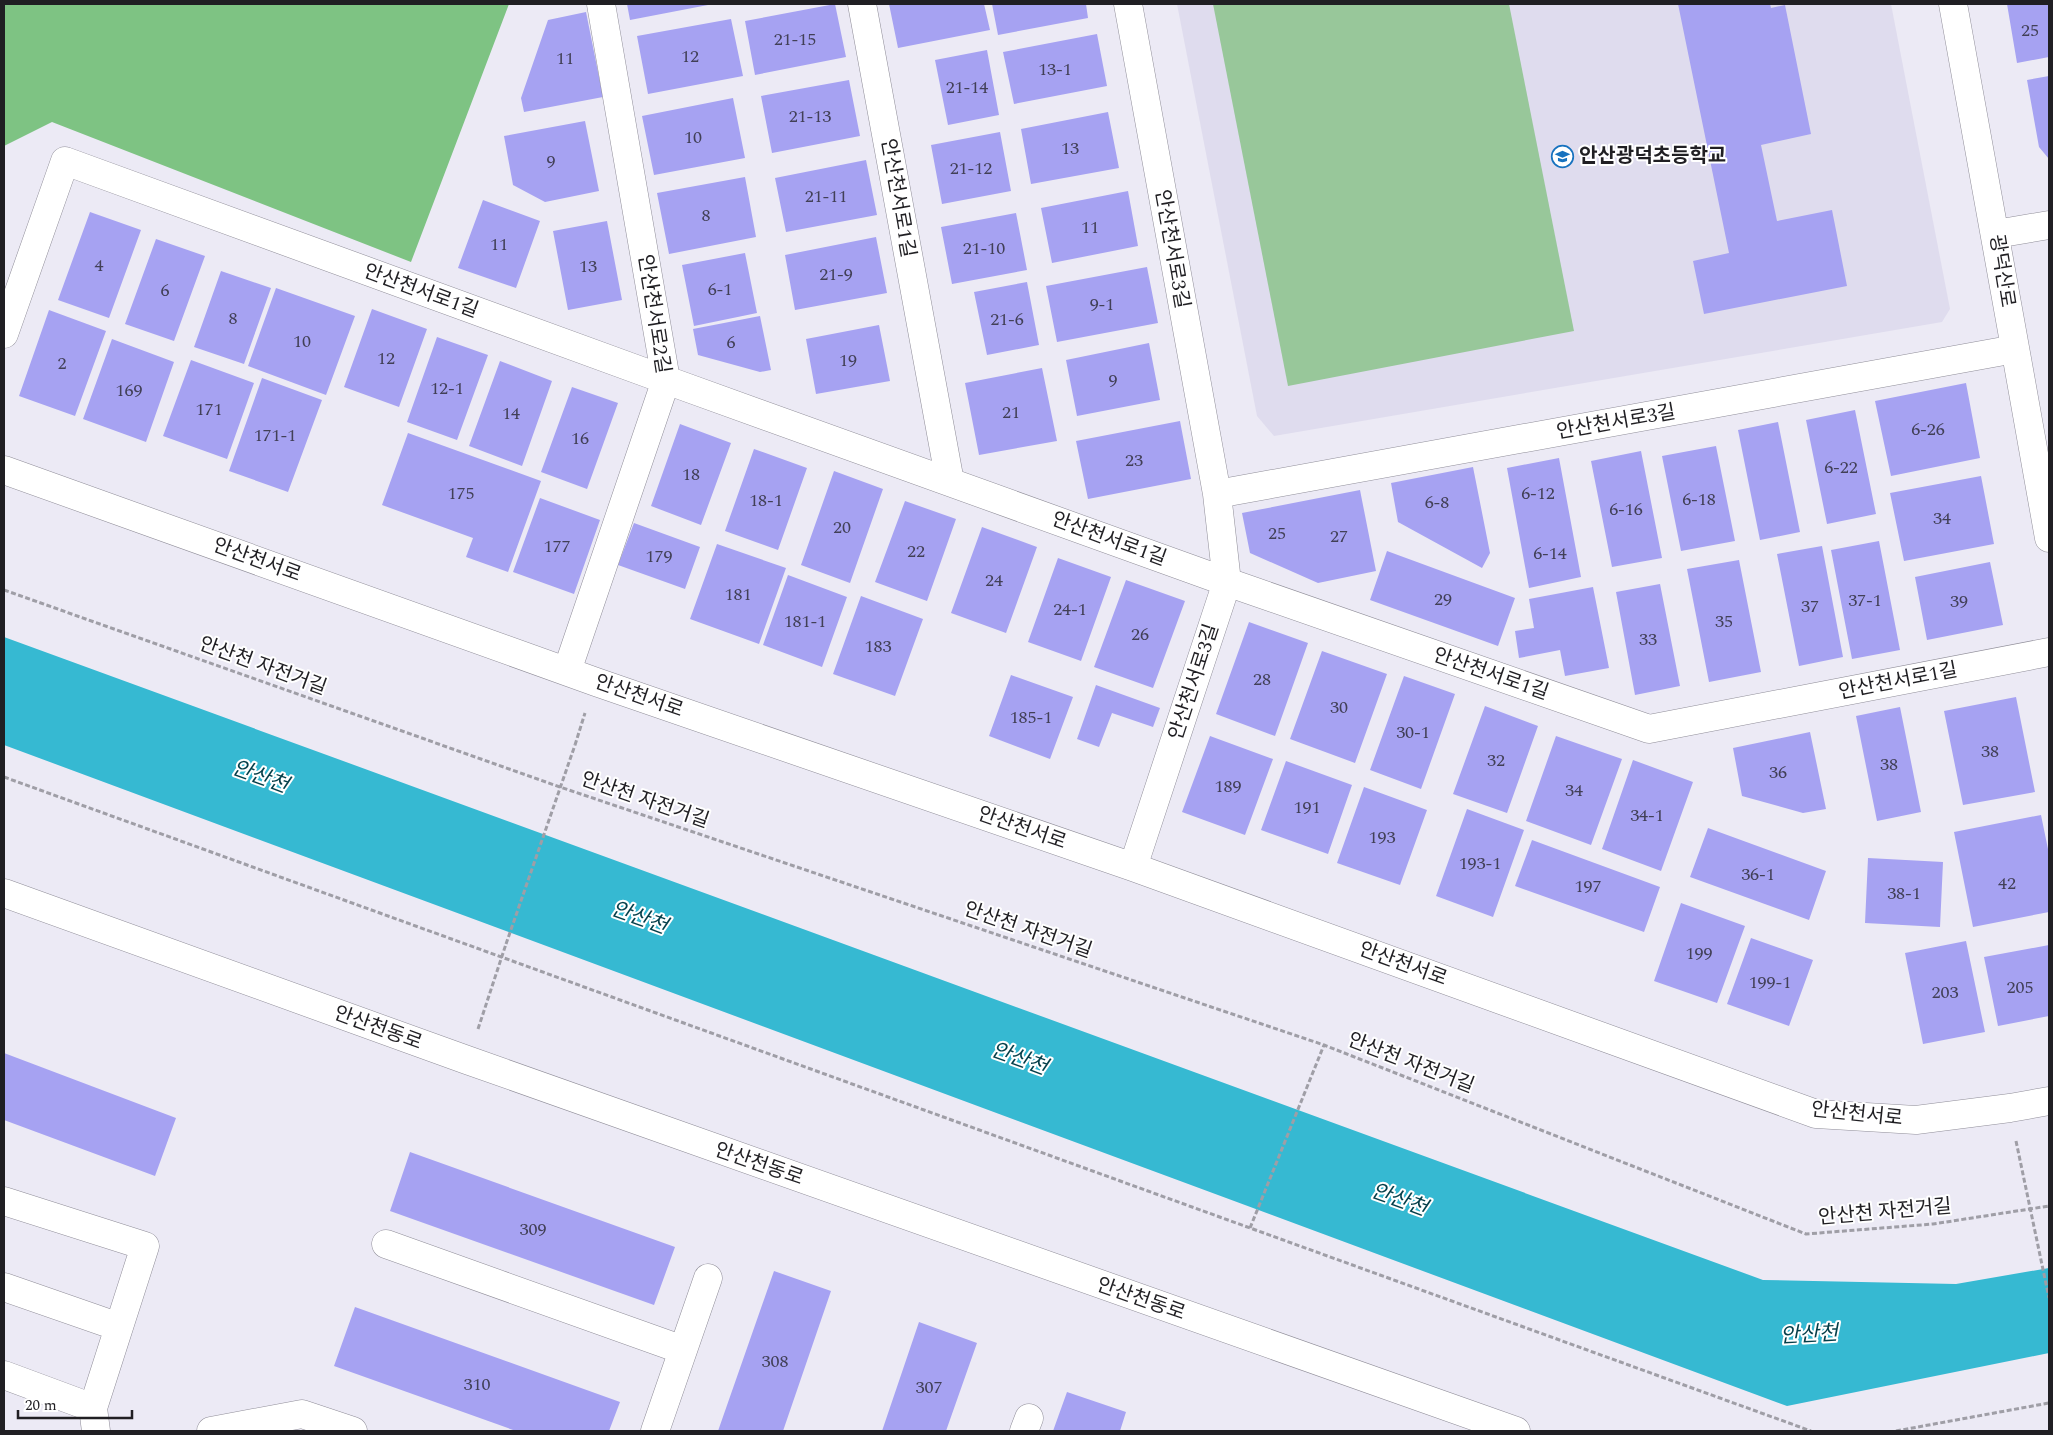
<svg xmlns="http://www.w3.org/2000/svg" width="2053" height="1435" font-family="Spectral,'Noto Sans KR',serif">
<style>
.built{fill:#dfdcee}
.green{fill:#98c79a}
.forest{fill:#7ec383}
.water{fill:#36b9d2}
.building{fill:#a6a2f2}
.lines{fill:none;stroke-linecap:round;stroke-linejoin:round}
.minor-casing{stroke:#908e99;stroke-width:29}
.path{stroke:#9f9ea6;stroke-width:3;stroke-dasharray:5 2.5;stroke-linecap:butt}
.minor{stroke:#fff;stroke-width:28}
.path-bridge{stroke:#9f9ea6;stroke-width:3;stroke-dasharray:5 2.5;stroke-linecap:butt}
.labels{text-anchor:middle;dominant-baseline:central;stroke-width:4;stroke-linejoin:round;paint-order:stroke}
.number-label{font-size:18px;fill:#424057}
.poi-label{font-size:20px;font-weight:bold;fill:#201f23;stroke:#fff;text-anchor:start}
.street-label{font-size:20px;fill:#201f23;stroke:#fff}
.water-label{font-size:21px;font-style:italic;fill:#033e49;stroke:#fff}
</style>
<rect width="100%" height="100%" fill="#eceaf5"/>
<path class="built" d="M1177,4H1891L1950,309L1942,322L1274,436L1257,416Z"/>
<path class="green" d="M1213,4H1509L1574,331L1288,386Z"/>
<path class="forest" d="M4,4H509L411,262L52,122L4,146Z"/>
<path class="water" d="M4,637L1763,1280L1956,1284L2049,1268V1353L1787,1406L4,745Z"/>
<path class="building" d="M627,4H707L708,5L630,20Z
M835,4L846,57L755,75L745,21Z
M889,4H984L990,30L898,48Z
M992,4H1086L1088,18L998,35Z
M1678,4H1770L1771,8L1785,5L1811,134L1761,145L1777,221L1832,210L1847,286L1704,314L1693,261L1729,253Z
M2007,4H2049V57L2017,63Z
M586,12L603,97L524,112L521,98L548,20Z
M731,19L743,76L648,94L637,36Z
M1097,34L1107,86L1014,104L1003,52Z
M987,50L999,115L948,125L935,60Z
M2049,76V159L2039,147L2027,80Z
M849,80L860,136L772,153L761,96Z
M733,98L745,158L654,175L642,116Z
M1108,112L1119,168L1031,184L1021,129Z
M585,121L599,191L545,202L513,185L504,136Z
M1000,132L1011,191L942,204L931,145Z
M866,160L877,215L786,232L775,178Z
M745,177L756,237L669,254L657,193Z
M1128,191L1138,246L1052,263L1041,208Z
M483,200L540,221L516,288L458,268Z
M90,212L141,230L109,318L58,300Z
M1016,213L1027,270L952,284L941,227Z
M607,221L622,300L568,310L553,231Z
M876,237L887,293L795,310L785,255Z
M156,239L205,256L174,341L125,324Z
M745,253L757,313L694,326L682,265Z
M1147,267L1158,323L1057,342L1046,286Z
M221,271L271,288L244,364L194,347Z
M1027,282L1039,345L987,355L974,292Z
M276,288L355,316L326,395L248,366Z
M372,309L427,329L399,407L344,387Z
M49,310L106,331L75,416L19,396Z
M760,316L771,370L760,372L698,355L693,329Z
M879,325L890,381L816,394L806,339Z
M437,337L488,355L457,440L407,422Z
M112,339L174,362L146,442L83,419Z
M1149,343L1160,400L1077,416L1066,360Z
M191,360L254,383L227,459L163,436Z
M500,361L552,381L522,466L469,446Z
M1042,368L1057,441L979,455L965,383Z
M262,378L322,400L288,492L229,471Z
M1966,383L1980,458L1891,476L1875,401Z
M572,387L618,403L587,489L541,472Z
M1855,410L1876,514L1827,524L1806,420Z
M1180,421L1191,479L1088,499L1076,441Z
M1778,422L1800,532L1760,540L1738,430Z
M680,424L731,443L701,525L651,506Z
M408,433L541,481L508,572L466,557L473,538L382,505Z
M1716,446L1735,541L1681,551L1662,456Z
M754,449L807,468L778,550L725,531Z
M1641,451L1662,558L1612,567L1591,461Z
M1559,458L1581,577L1529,588L1507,468Z
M1473,467L1490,553L1482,568L1398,522L1391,483Z
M834,471L883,489L850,583L801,565Z
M1981,476L1994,544L1904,561L1890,493Z
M1360,490L1376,571L1318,583L1250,553L1242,513Z
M540,498L600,520L574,594L513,572Z
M905,501L956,519L927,601L875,582Z
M634,523L700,547L685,589L618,565Z
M982,527L1037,547L1006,633L951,613Z
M1879,541L1900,650L1852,659L1831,550Z
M717,544L786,568L759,644L690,619Z
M1822,546L1843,657L1799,666L1777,554Z
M1387,551L1515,598L1498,646L1370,600Z
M1058,558L1111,577L1081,661L1028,642Z
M1739,560L1761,672L1709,682L1687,569Z
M1990,562L2003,625L1927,640L1915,577Z
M788,575L847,597L822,667L763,645Z
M1126,580L1185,601L1153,688L1094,667Z
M1660,584L1680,686L1635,695L1616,592Z
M1593,587L1609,668L1565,676L1560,650L1519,658L1515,631L1534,628L1529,599Z
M861,596L923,619L895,696L833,674Z
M1249,622L1308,643L1275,736L1216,714Z
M1322,651L1387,674L1355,763L1290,739Z
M1011,675L1073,697L1050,759L989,736Z
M1404,676L1455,694L1421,789L1370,770Z
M1096,685L1160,708L1153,727L1112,713L1099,747L1077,739Z
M2016,697L2035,792L1963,805L1944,711Z
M1485,706L1538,726L1507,813L1453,794Z
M1900,707L1921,812L1877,821L1856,716Z
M1810,732L1826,809L1803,813L1742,796L1733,748Z
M1210,736L1273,759L1245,835L1182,812Z
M1556,736L1622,759L1591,845L1526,821Z
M1633,760L1693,782L1661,871L1602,849Z
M1286,761L1352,785L1328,854L1261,830Z
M1364,787L1427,810L1400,885L1337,863Z
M1467,809L1524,830L1493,917L1436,896Z
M2041,815L2049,854V912L1973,927L1954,832Z
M1708,828L1826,871L1809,920L1690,877Z
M1532,840L1660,887L1644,932L1515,886Z
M1868,858L1943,862L1940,927L1865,923Z
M1681,903L1745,926L1717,1003L1654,981Z
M1751,938L1813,960L1789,1026L1727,1004Z
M1966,941L1985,1032L1923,1044L1905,953Z
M2049,945V1016L1998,1026L1984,957Z
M4,1053L176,1118L155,1176L4,1120Z
M410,1152L675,1247L654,1305L390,1211Z
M774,1271L831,1291L783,1431H718Z
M355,1307L620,1402L609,1431H516L334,1366Z
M919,1322L977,1343L946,1431H882Z
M1067,1392L1126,1412L1120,1431H1053Z"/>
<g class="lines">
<defs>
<path id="minor" d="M862,4L950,482
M1128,4L1217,494L1227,582L1133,867
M1953,4C1986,182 2017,360 2049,538
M1996,234L2049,225
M4,334L65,161L666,380L1227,582L1649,729L2049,652
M4,470L596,682L1133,867L1816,1114L1916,1120L2010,1108L2049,1101
M1217,494L2015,349
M567,671L666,380L601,4
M4,893L467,1060L1516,1431
M4,1201L145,1246L93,1408L96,1431
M386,1244L683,1350
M4,1287L119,1327
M4,1375L93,1408
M211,1431L302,1414L353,1431
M655,1431L708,1278
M1024,1431L1029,1418"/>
</defs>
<use href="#minor" class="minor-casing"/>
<path class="path" d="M4,590L560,787L1324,1045L1806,1234L1933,1224L2049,1206
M575,745L585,713
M4,777L1811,1431
M478,1029L506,944
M2016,1141L2049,1298
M1250,1228L1324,1045
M1896,1431L2049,1403"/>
<use href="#minor" class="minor"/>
<path class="path-bridge" d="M506,944L575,745"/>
</g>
<defs>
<symbol id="school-ring" viewBox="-11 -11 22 22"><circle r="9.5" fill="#fff" stroke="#1772bf" stroke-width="1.5"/><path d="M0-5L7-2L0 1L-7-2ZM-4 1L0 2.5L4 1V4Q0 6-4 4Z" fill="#1772bf"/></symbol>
</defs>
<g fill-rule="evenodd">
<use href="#school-ring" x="1550" y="144" width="25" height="25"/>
</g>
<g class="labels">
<g class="number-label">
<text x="2030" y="30">25</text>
<text x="795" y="39">21-15</text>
<text x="690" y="56">12</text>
<text x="565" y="58">11</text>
<text x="1055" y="69">13-1</text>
<text x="967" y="87">21-14</text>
<text x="810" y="116">21-13</text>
<text x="693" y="137">10</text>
<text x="1070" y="148">13</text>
<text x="551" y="161">9</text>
<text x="971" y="168">21-12</text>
<text x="826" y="196">21-11</text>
<text x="706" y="215">8</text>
<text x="1090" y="227">11</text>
<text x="499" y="244">11</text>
<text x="984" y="248">21-10</text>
<text x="99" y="265">4</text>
<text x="588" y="266">13</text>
<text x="836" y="274">21-9</text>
<text x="720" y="289">6-1</text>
<text x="165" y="290">6</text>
<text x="1102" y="304">9-1</text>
<text x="233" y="318">8</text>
<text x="1007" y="319">21-6</text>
<text x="302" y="341">10</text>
<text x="731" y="342">6</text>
<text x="386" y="358">12</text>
<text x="848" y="360">19</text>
<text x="62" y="363">2</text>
<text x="1113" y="380">9</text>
<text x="447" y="388">12-1</text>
<text x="129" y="390">169</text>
<text x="209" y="409">171</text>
<text x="1011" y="412">21</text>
<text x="511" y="413">14</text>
<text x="1928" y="429">6-26</text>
<text x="275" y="435">171-1</text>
<text x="580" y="438">16</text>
<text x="1134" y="460">23</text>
<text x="1841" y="467">6-22</text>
<text x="691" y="474">18</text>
<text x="461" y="493">175</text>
<text x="1538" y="493">6-12</text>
<text x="1699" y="499">6-18</text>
<text x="766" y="500">18-1</text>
<text x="1437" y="502">6-8</text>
<text x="1626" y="509">6-16</text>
<text x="1942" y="518">34</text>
<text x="842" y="527">20</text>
<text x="1277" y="533">25</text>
<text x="1339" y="536">27</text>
<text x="557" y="546">177</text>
<text x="916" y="551">22</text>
<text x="1550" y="553">6-14</text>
<text x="659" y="556">179</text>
<text x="994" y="580">24</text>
<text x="738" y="594">181</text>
<text x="1443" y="599">29</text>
<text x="1865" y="600">37-1</text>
<text x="1959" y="601">39</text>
<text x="1810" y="606">37</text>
<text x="1070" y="609">24-1</text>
<text x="805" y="621">181-1</text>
<text x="1724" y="621">35</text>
<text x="1140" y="634">26</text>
<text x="1648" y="639">33</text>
<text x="878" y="646">183</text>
<text x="1262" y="679">28</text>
<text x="1339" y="707">30</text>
<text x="1031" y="717">185-1</text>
<text x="1413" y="732">30-1</text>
<text x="1990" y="751">38</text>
<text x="1496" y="760">32</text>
<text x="1889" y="764">38</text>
<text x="1778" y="772">36</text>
<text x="1228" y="786">189</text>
<text x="1574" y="790">34</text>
<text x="1307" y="807">191</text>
<text x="1647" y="815">34-1</text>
<text x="1382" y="837">193</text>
<text x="1480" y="863">193-1</text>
<text x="1758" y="874">36-1</text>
<text x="2007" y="883">42</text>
<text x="1588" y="886">197</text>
<text x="1904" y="893">38-1</text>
<text x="1699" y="953">199</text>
<text x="1770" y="982">199-1</text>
<text x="2020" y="987">205</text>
<text x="1945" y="992">203</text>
<text x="533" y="1229">309</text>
<text x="775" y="1361">308</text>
<text x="477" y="1384">310</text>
<text x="929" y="1387">307</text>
</g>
<g class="poi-label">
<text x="1579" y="156">안산광덕초등학교</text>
</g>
<g class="street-label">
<text transform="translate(898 198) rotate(80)">안산천서로1길</text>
<text transform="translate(1172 249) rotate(80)">안산천서로3길</text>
<text transform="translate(2002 271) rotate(81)">광덕산로</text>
<text transform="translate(421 291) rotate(20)">안산천서로1길</text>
<text transform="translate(654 314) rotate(81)">안산천서로2길</text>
<text transform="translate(1616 422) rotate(-10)">안산천서로3길</text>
<text transform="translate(1109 539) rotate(20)">안산천서로1길</text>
<text transform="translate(257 560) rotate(20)">안산천서로</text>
<text transform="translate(263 666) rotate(20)">안산천 자전거길</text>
<text transform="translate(1491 674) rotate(19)">안산천서로1길</text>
<text transform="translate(1898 681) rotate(-11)">안산천서로1길</text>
<text transform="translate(1194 682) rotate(-72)">안산천서로3길</text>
<text transform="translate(639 696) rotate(19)">안산천서로</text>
<text transform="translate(645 800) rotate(19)">안산천 자전거길</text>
<text transform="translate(1022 828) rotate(19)">안산천서로</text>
<text transform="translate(1028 930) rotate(19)">안산천 자전거길</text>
<text transform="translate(1403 964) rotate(20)">안산천서로</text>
<text transform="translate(378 1028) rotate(20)">안산천동로</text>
<text transform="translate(1411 1063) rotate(21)">안산천 자전거길</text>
<text transform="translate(1857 1114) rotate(6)">안산천서로</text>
<text transform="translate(759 1164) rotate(19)">안산천동로</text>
<text transform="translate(1885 1212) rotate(-5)">안산천 자전거길</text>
<text transform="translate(1141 1299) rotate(19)">안산천동로</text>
</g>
<g class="water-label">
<text transform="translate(260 777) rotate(20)">안산천</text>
<text transform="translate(639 918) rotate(20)">안산천</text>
<text transform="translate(1019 1059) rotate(20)">안산천</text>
<text transform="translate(1399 1200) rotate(20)">안산천</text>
<text transform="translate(1809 1335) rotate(-3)">안산천</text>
</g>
</g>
<rect width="2053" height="1435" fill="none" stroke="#201f23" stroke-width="10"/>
<path d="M18 1410v8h114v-8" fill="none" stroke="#201f23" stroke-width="2.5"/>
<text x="25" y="1410" font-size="15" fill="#201f23" stroke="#ffffff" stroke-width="4" paint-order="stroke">20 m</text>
</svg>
